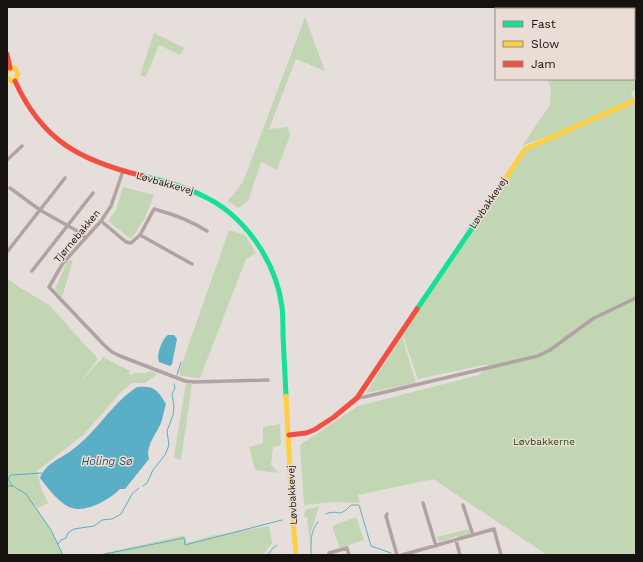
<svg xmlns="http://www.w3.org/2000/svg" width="643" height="562" font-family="'Work Sans',sans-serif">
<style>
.green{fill:#c2d6b4}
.water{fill:#5aaec6}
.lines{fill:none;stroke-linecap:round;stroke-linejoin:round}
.stream{stroke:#5aaec6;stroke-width:1}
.street{stroke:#b1a3a4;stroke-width:3.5}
.fast{stroke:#16e098;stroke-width:5}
.slow{stroke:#ffcf43;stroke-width:5}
.jam{stroke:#f24e42;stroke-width:5}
.labels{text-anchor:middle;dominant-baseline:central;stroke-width:3;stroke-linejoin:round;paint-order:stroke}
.street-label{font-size:10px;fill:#161210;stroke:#eaddd5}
.park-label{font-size:10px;fill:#1b4c00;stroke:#eaddd5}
.water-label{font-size:11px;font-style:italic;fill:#255464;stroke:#eaddd5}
</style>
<rect width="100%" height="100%" fill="#e5deda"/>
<path class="green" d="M568,7H636V90L631,92L634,100L636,99V555H547L433,479L358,495L360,503L334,502L304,505L300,445L358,406L479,375L490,365H483L418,379L402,333L525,152L553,134L522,146L550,105L551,89L548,79H634V9H568Z
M305,17L325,71L296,59L269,129L288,127L290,136L277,170L261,162L248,201L238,208L228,201L243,182Z
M154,33L184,48L180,55L159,45L146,77L140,75Z
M123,187L154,195L145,218L132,238H130L108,221L116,210Z
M229,230L245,235L256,253L246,259L200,378L181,376L179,372Z
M73,260L62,297L55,290L67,261Z
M7,278L19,287L49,305L98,359L80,382L103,357L130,371L129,374L132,375L135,373H146L150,371L157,374L145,383H132L120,393L83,435L37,471L41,488L48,503L38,508L31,500L51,530L63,555H7Z
M402,336L416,383L366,393Z
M186,383L192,384L181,460L175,458L174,456Z
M280,424L281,445L273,447L271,465L279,473L255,470L249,447L263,443V427Z
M319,506L311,532L310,545L307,517H304L305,510Z
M356,517L364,540L340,548L332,526Z
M269,526L272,543L263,555H97L185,535L187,543L211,536Z
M469,529L470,534L458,538L457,536L439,542L437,537Z"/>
<path class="water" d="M168,335H174L177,339L172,364L170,366L159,362C156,355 162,339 168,335Z
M137,387C154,386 157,389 166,404C164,410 163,417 161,423C156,434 145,447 149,459L125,489H120C109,500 85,514 69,507C57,501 48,488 40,478C45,464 60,459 72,450C97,432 111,404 137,387Z"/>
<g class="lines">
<path class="stream" d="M177,375L181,362
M7,486H13L26,494L51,530L63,555
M12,486L8,479L11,475L42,473
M143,486L147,483L153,470L165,455L169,445L167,431L173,415L174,406L172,394L175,388L174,384
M326,514C339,508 337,520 351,505H359L371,546L391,553
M58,544L61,540L66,538L68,533L74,529L94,526L102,520L112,519L121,514L132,494L139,488
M100,555L184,538L185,545L282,520
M268,555L272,549L277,545
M311,555C311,543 310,531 318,522"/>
<path class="street" d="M630,7V9
M634,23L636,31
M7,160L22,146
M123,171L111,206L101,221L63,263L49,287L104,345L112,352L120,356L185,381L194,382L268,380
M10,188L40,210L79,232L86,238
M101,221L126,242L131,243L140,235L154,209C173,214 190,220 207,231
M140,235L192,264
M7,252L65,178
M32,271L93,193
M357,398L364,397L538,356L550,350L594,318L636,298
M423,503L436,546
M463,505L473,535
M387,514L386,516L397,555
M456,540L460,555
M329,553L347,548L349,555
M402,555L494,529L501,555"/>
<path class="fast" d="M143,176C163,181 183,186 201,195C244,214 276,261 282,307C283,316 283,326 283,335C284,355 285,376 286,396
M417,309L502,184"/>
<path class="slow" d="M7,71L12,68H15L18,74L15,81H12L7,78
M502,184L525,149L636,100
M286,396L292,509L296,555"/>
<path class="jam" d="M7,54L10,68
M15,81C42,141 81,161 143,176
M289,435L306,433L314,430L334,417L357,398L417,309"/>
</g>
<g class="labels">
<g class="street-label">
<text transform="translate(165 183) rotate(16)">Løvbakkevej</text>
<text transform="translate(488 203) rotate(-56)">Løvbakkevej</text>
<text transform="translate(77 236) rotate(-50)">Tjørnebakken</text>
<text transform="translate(292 495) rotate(-93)">Løvbakkevej</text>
</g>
<g class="park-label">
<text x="544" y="441">Løvbakkerne</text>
</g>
<g class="water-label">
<text x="107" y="461">Holing Sø</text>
</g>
</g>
<rect width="643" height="562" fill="none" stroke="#161210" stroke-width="16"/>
<rect x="495" y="8" width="140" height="72" fill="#eaddd5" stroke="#958c86"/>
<rect x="503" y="21" width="20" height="6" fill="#16e098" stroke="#958c86"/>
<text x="531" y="28" font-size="12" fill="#161210">Fast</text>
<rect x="503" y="41" width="20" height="6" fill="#ffcf43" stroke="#958c86"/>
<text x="531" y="48" font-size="12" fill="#161210">Slow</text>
<rect x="503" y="61" width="20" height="6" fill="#f24e42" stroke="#958c86"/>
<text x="531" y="68" font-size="12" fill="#161210">Jam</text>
</svg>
